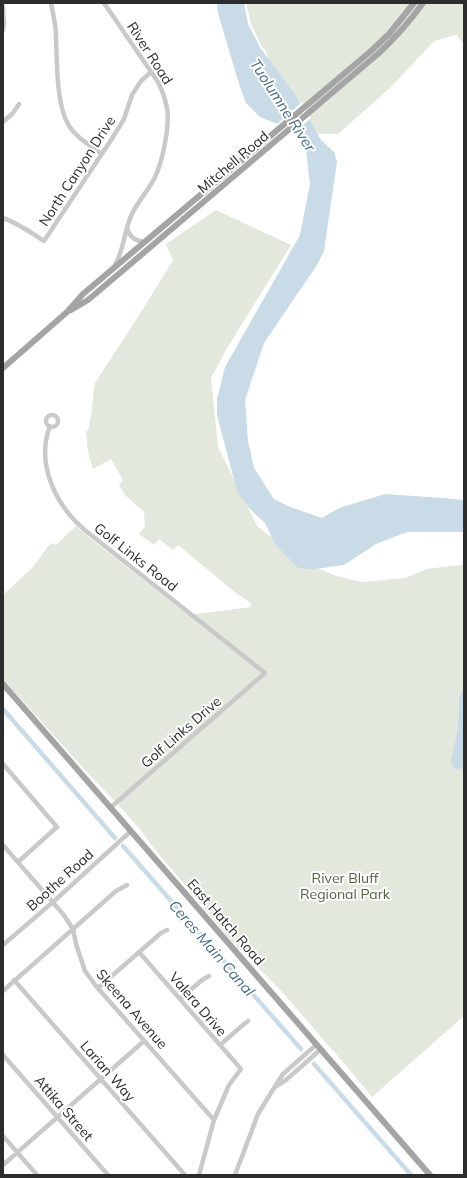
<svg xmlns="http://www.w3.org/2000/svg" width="467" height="1178" font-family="Mulish,sans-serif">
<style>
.green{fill:#e2e8db}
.water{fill:#c9dbe6}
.pier{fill:#fff}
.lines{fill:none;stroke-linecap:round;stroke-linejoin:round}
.canal{stroke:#c9dbe6;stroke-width:4.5}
.minor{stroke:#c9c9c9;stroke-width:4.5}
.major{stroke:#a4a4a4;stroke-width:6}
.labels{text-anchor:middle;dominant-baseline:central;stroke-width:4;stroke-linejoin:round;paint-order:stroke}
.street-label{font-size:14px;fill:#2c2c2c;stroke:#fff}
.park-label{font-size:14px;fill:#50623f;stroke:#fff}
.water-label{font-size:15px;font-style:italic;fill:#446b84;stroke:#fff}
</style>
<rect width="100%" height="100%" fill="#fff"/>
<path class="green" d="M246,3H464V44L456,35L434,41L391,87L338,134L293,133L276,86L266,51L261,45L251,23Z
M216,210L291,245L226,350L211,378L218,447L257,526L304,562L336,576L362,582L405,578L427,569L460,565H464V1016L372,1097L348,1068L284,994L231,940L152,846L140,829L112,798L96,782L3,679V595L33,567L49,545L53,543L56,545L76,526L90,538L188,615L251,607V603L236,593L178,545L173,550L159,539L154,545L139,534L145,526L144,512L125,495L119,485L123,480L111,459L93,469C88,456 87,445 86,431H88L91,416L95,383L143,309L173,260L166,244Z"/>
<path class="water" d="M217,3H244L248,24L261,49L294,93L321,140L334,152L337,162L324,251L317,265L264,343L245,400L248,441L254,468L274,499L290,507L322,518L339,508L385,494L443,498L464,500V532H407L376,544L344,565L314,569L298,568L275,544L265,523L249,508L237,491L217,415V399L225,367L300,235L310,184L306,149L302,141L290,129L260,117L246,103L239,84L218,13Z
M464,687V765C461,768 459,770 455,769L451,762L458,728L459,698Z"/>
<path class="pier" d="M302,102L311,118L293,134L289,130L276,125Z"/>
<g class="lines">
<path class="canal" d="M3,709L115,838
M123,846L301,1049
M314,1064L411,1175"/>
<path class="minor" d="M51,3C53,14 56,25 56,36C57,60 56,103 68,124C75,137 90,145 102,154
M104,3L158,82C162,90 165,98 167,108C170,124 163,161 155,177C149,190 137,202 131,216C124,232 124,250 115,265
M3,7L4,24L3,30
M3,122L13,113L19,104
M3,218C18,223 30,232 44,241L113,137L124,119L132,95L141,81L151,72
M127,228C130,238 136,241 145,242
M46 421a6 6 0 1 1 12 0a6 6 0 1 1-12 0Z
M50,426C35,465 57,507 86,531L265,673L110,808
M3,764L57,827L18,862
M3,845L63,914L73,929L76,944L85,971L96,986L214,1120
M3,945L53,902L131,831
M139,952L241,1069L229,1085L214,1120L199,1175
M14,980L185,1175
M98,988L161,933L167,930
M3,991L116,891L127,885
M180,999L202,980L209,976
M220,1045L244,1024L248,1021
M3,1055L108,1175
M275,1087L286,1080L321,1049
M3,1136L37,1175
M3,1165L144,1041
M235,1175L258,1114L274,1088L283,1074L316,1045"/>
<path class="major" d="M71,310L88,300L379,53C395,38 410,21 423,3
M3,368L67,312L83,294L371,51L389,34L414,3
M3,684L430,1175"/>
</g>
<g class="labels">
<g class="street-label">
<text transform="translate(150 53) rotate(57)">River Road</text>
<text transform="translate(233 162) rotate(-40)">Mitchell Road</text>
<text transform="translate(77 171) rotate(-57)">North Canyon Drive</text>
<text transform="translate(136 557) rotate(38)">Golf Links Road</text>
<text transform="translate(181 732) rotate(-41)">Golf Links Drive</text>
<text transform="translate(60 880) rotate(-42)">Boothe Road</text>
<text transform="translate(226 922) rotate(49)">East Hatch Road</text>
<text transform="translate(198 1004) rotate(49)">Valera Drive</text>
<text transform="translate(132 1009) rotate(49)">Skeena Avenue</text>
<text transform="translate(108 1071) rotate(49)">Larian Way</text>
<text transform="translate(64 1108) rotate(49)">Attika Street</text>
</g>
<g class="park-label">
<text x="345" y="878">River Bluff<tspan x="345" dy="16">Regional Park</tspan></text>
</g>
<g class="water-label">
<text transform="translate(283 105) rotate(57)">Tuolumne River</text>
<text transform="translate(212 948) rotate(49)">Ceres Main Canal</text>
</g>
</g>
<rect width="467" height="1178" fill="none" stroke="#2c2c2c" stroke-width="8"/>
</svg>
